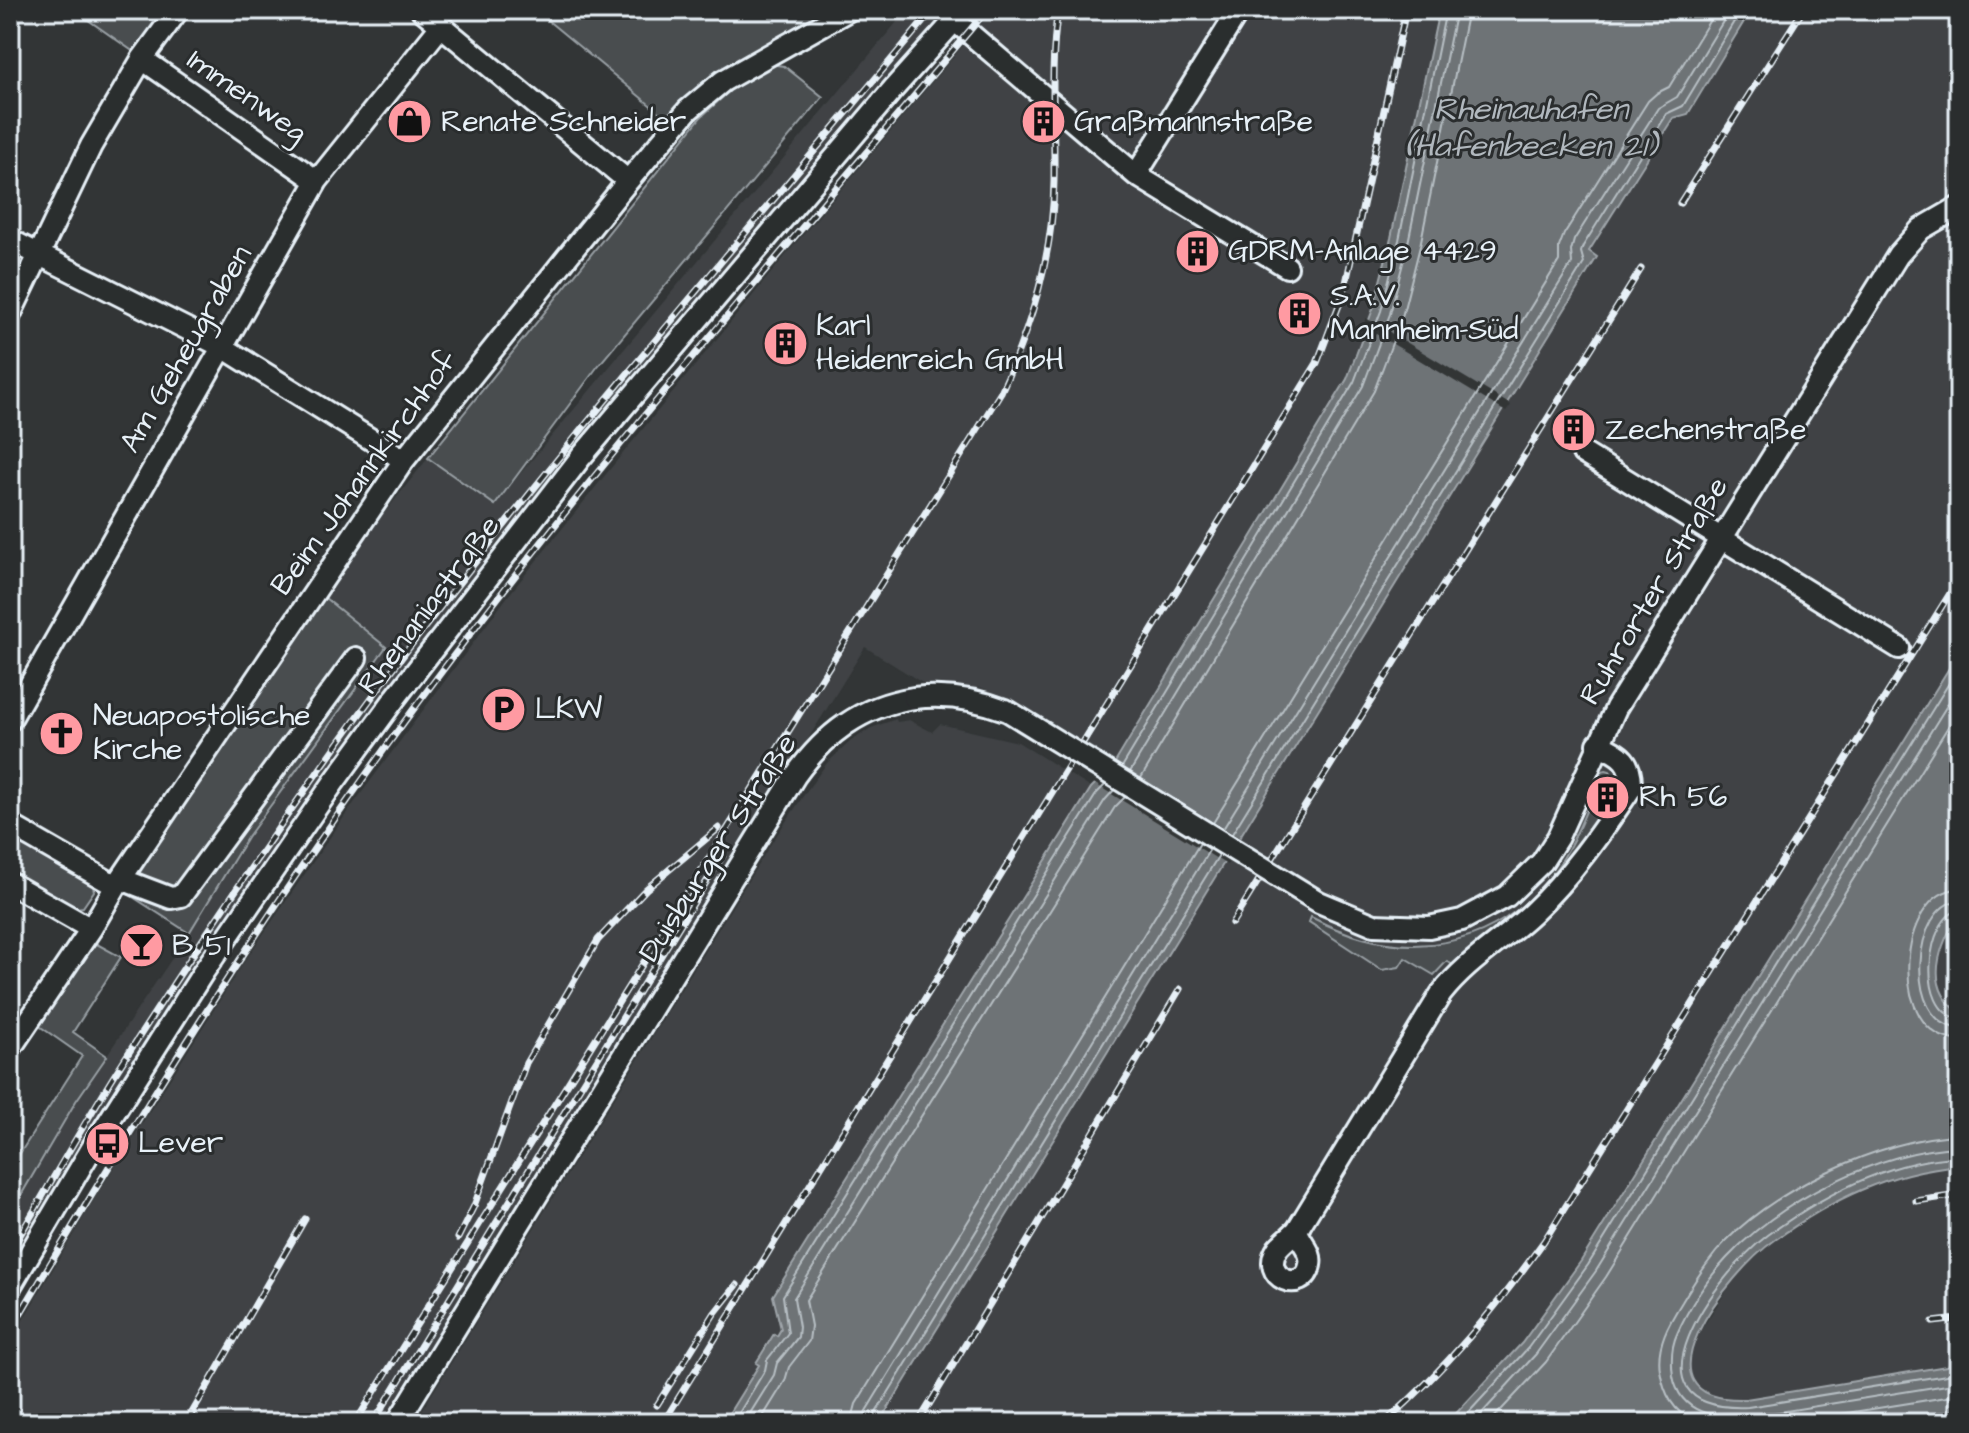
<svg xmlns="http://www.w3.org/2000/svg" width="1969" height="1433" font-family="'Architects Daughter',sans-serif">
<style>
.built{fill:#3f4244}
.green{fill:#494d4f;stroke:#989fa4;stroke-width:2}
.water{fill:#6e7376;stroke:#9fa5aa;stroke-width:2}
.pier{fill:#323536}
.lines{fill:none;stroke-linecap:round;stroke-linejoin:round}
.shore{stroke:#b7bfc4;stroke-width:2}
.minor-casing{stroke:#e8f1f8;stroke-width:26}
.minor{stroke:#2a2d2e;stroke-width:20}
.rail-casing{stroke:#e8f1f8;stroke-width:7}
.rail{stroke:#2a2d2e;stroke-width:4;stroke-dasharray:12;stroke-linecap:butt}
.minor-bridge-casing{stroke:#e8f1f8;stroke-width:26;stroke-linecap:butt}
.minor-bridge{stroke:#2a2d2e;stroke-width:20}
.labels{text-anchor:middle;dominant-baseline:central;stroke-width:6;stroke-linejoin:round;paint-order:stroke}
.street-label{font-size:30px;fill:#e8f1f8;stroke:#2a2d2e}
.poi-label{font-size:30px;fill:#e8f1f8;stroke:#2a2d2e;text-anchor:start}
.water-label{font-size:32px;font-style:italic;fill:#b1b8be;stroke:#2a2d2e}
</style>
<rect width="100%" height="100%" fill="#323536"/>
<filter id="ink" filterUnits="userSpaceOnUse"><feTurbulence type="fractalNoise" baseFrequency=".0125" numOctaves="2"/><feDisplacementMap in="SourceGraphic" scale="16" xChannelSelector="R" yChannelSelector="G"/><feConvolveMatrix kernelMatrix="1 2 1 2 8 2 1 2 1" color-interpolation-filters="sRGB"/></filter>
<g filter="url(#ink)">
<path class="built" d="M907,10H948L815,164L553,480L439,623L330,772L219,935L211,936L184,977L186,984L10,1271V1214L76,1101L185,939L197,915L247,838L266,815L298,765L375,638L320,594L428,458L495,504Z
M993,10H1439L1391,238L1373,309L1347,379L1113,766L1021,706L982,688L924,684L865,647L385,1423H10V1342L96,1196L244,962L351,807L508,596L619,458L790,250Z
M1751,10H1959V652L1581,1261L1522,1343L1447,1423H879L1597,258L1588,252L1673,118L1688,114Z
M896,719L897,722L909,720L932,732L940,724L1018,742L1091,788L774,1296L781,1329L777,1336L774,1334L757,1362L759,1365L723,1423H414L770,845L808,789L827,763L851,741L871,728Z
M1959,914V1012L1947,1003L1939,984L1938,966L1941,945Z
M1959,1165V1364L1746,1399L1723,1400L1706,1395L1693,1383L1689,1362L1693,1342L1740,1270L1772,1242L1815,1213L1864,1187L1933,1167Z"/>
<path class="green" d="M74,10H164L134,52Z
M535,10H830L720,71L667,119Z
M769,64L784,66L823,97L598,366L495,505L428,458L701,117L734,87Z
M320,594L386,647L247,838L189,933L122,890Z
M1606,770L1610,771L1616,781L1614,796L1607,794L1605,799L1609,801C1581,845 1553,887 1512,920C1492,936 1471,947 1454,966L1447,961L1434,975L1405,958L1399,967L1382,970L1309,922L1311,917C1401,965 1497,953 1558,866C1577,838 1589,803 1602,771Z
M10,834L92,881L94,891L83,907L77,908L10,871Z
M95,943L121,957L73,1032L107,1056L76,1101L10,1214V1169L82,1056L38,1025Z"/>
<path class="water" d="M1439,10H1751L1688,114L1673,118L1589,251L1597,257L879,1423H723L759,1365L756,1363L774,1334L777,1336L781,1329L773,1296L1091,788L1113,766L1347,379L1373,309L1391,238Z
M1959,652V914C1940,944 1923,986 1959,1012V1165C1888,1172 1832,1199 1775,1240C1730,1271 1625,1403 1746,1399L1959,1364V1423H1447L1522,1343L1581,1261Z"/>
<path class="pier" d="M1366,318L1511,405L1506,412L1363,326Z
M1112,760L1242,839L1227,865L1092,782Z"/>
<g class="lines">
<path class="shore" d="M1122,767L1354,382L1381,311L1399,240L1446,10
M1130,772L1363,386L1390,314L1408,243L1456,10
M1141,778L1374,391L1402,317L1420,246L1468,10
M1213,823L1559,261V247L1564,234L1648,101L1657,93L1669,87L1716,10
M1223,829L1572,263L1571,251L1574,240L1658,108L1677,97L1730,10
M1232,834L1584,263L1581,252L1583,246L1666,114L1683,106L1741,10
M1959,889C1897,891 1886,1037 1959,1040
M1959,901C1913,903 1902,1024 1959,1028
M1959,911C1927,914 1915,1013 1959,1018
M1959,1147C1880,1150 1781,1200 1727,1258C1708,1278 1688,1308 1677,1334C1671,1347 1671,1362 1673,1376C1680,1414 1716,1419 1749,1417L1959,1383
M1959,1157C1890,1159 1823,1195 1768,1235C1718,1272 1613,1413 1748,1407L1959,1373
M733,1423L765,1370L767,1360L788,1333L783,1296L1097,793L1105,785
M744,1423L774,1375L777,1363L798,1337L799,1327L794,1298L1105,800L1114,790
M759,1423L785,1381L789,1367L809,1341L811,1326L806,1300L1115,807L1125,797
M851,1423L856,1404L1200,843
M863,1423L866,1411L1210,849
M873,1423L874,1416L1219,855
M1459,1423L1528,1348L1588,1265L1959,667
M1473,1423L1536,1354L1596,1271L1959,686
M1489,1423L1546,1362L1606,1277L1959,709
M1696,1423C1673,1412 1664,1394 1660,1370C1656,1345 1669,1323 1682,1302C1692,1285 1704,1267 1716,1252C1766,1192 1882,1137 1959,1135
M1785,1423L1959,1395"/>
<defs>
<path id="minor" d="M422,10L628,181
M955,21L1136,175L1287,267
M142,59L317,181
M1136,175L1239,10
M10,240L221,346L404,460
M10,315L91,146L142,59L178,10
M1583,453L1899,648
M10,720L317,181L441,26
M10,825L116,886
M121,879L171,898L181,896L356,658
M10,883L91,929
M1374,925L1429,927L1462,920L1507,896L1542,862L1558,837L1616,708L1898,255L1921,229L1959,207
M10,1049L91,929L116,886L404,460L628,181L688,110L723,81L849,10
M1297,1230C1300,1243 1313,1251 1310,1265C1304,1296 1258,1278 1278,1248C1283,1242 1291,1236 1297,1230L1441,994C1468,960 1501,942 1532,913C1571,876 1601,833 1631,788C1632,760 1621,755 1598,744
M10,1287L95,1143L204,971L334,782L396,697L581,457L894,88L964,10
M397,1423L795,776C825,734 861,706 914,698"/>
</defs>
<use href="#minor" class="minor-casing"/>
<use href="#minor" class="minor"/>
<defs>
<path id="rail" d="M1680,203L1803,10
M1232,923L1641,269
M1916,1201L1959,1195
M458,1238L474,1206L526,1063L598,940L646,889L719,828
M10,1252C46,1191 80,1130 117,1071C204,935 294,801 390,673C562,444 750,229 933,10
M1933,1322L1959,1319
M10,1331C130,1129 253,930 391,740C575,486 785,250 987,10
M657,1405L714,1314L737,1285
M186,1423L305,1219
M355,1423L1001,392C1032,324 1053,256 1054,181C1055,123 1049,67 1058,10
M373,1423L723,855
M663,1423L1317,363L1344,292L1406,10
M918,1423L1180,989
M1384,1423C1446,1369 1496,1308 1544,1241L1959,579"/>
</defs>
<use href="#rail" class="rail-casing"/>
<use href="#rail" class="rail"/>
<defs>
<path id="minor-bridge" d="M914,698C947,694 977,699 1008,711L1319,902L1374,925"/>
</defs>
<use href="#minor-bridge" class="minor-bridge-casing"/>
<use href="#minor-bridge" class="minor-bridge"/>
</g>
</g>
<defs>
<symbol id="shop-disc" viewBox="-11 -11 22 22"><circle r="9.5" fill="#ff9aa2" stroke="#2a2d2e"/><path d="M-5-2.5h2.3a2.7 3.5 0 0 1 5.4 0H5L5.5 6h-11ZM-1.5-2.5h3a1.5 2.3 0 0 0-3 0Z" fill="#111"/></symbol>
<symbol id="building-disc" viewBox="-11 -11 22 22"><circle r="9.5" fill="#ff9aa2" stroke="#2a2d2e"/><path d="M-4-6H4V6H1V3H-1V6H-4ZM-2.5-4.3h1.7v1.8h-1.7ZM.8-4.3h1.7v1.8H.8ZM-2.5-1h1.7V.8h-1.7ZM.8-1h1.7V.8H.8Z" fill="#111"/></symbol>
<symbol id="parking-disc" viewBox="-11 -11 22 22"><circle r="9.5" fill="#ff9aa2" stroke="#2a2d2e"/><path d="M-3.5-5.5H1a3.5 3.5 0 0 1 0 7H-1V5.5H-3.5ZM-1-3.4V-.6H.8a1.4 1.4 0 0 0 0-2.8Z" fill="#111"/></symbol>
<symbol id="church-disc" viewBox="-11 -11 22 22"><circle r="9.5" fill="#ff9aa2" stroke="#2a2d2e"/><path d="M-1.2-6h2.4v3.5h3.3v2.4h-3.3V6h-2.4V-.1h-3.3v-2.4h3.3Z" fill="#111"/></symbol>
<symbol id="bar-disc" viewBox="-11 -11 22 22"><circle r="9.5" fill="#ff9aa2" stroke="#2a2d2e"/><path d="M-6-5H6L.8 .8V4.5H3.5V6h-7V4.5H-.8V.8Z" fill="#111"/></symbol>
<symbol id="bus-disc" viewBox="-11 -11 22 22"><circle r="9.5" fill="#ff9aa2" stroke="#2a2d2e"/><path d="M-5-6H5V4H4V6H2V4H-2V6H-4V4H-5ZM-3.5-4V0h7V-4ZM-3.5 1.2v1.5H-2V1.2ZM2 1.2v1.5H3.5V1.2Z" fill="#111"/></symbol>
</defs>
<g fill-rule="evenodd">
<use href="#shop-disc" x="384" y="96" width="51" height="51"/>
<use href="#building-disc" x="1018" y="96" width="51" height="51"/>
<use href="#building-disc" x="1172" y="226" width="51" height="51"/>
<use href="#building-disc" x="1274" y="288" width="51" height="51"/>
<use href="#building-disc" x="760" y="318" width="51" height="51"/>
<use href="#building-disc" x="1548" y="404" width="51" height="51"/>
<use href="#parking-disc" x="478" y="684" width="51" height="51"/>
<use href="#church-disc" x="36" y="708" width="51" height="51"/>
<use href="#building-disc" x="1582" y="772" width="51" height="51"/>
<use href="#bar-disc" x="116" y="920" width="51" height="51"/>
<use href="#bus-disc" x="82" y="1118" width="51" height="51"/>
</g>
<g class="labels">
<g class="street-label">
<text transform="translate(247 96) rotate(35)">Immenweg</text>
<text transform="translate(186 349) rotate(-60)">Am Geheugraben</text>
<text transform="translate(364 473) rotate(-54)">Beim Johannkirchhof</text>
<text transform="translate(1654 591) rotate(-59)">Ruhrorter Straße</text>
<text transform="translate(429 605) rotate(-53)">Rhenaniastraße</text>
<text transform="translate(718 848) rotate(-57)">Duisburger Straße</text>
</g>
<g class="poi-label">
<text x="441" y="122">Renate Schneider</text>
<text x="1074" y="122">Graßmannstraße</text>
<text x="1228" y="251">GDRM-Anlage 4429</text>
<text x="1330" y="296">S.A.V.<tspan x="1330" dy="34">Mannheim-Süd</tspan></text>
<text x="816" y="326">Karl<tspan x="816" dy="34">Heidenreich GmbH</tspan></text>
<text x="1605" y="430">Zechenstraße</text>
<text x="535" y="709">LKW</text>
<text x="93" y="716">Neuapostolische<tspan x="93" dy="34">Kirche</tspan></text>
<text x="1639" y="797">Rh 56</text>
<text x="172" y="946">B 51</text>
<text x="138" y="1143">Lever</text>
</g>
<g class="water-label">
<text x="1531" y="109">Rheinauhafen<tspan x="1531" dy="37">(Hafenbecken 21)</tspan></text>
</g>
</g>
<rect width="1969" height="1433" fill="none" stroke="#2a2d2e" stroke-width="40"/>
<rect x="20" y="20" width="1929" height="1393" fill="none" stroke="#e8f1f8" stroke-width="3" filter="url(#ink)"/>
</svg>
